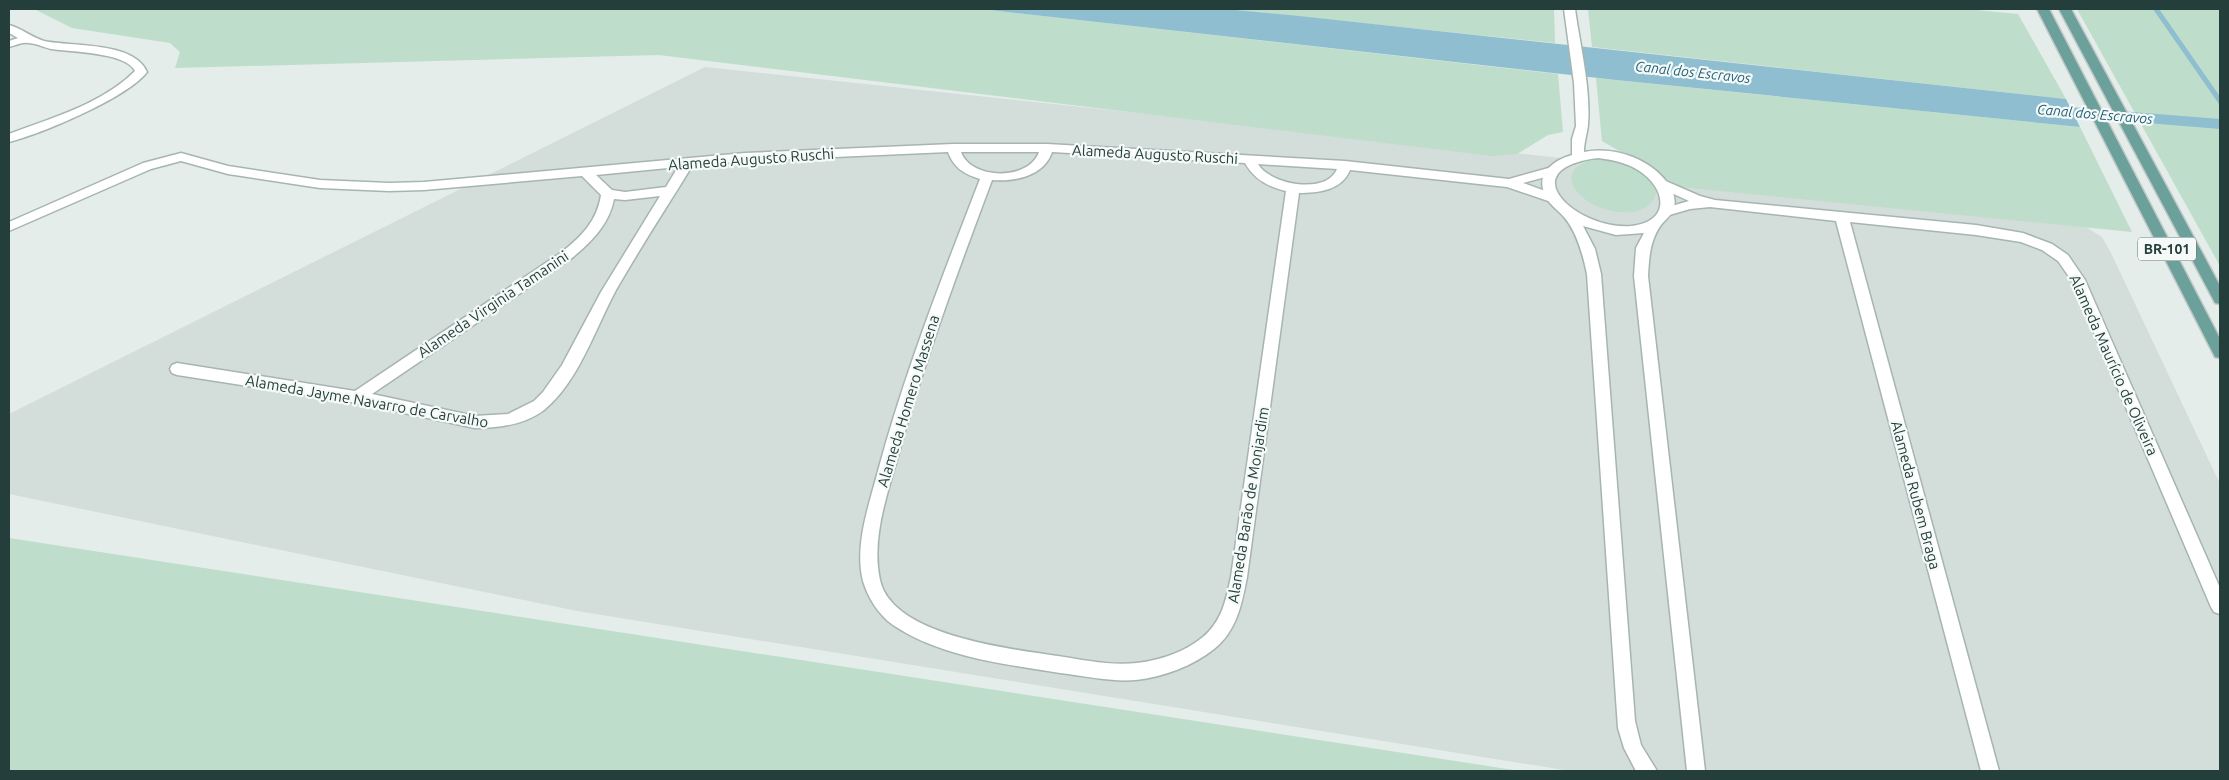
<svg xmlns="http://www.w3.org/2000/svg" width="2229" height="780" font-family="Ubuntu,sans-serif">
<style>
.built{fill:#d3ddda}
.green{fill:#beddcb}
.water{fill:#8fbed0}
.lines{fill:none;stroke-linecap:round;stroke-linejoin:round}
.stream{stroke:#8fbed0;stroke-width:5}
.canal{fill:#8fbed0;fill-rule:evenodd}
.minor-casing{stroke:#a7b5b2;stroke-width:3}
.tertiary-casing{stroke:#a7b5b2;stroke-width:3}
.primary-casing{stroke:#c2c9c8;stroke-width:3}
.minor{fill:#fff;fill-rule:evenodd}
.tertiary{fill:#fff;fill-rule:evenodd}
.primary{fill:#6ba19a;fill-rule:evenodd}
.labels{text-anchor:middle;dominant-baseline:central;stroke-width:4.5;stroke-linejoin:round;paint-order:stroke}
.far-water-label{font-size:14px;font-style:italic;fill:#205f79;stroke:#f5faf8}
.shield{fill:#f5faf8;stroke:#637774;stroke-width:1}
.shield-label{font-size:14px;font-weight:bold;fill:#243f3b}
.street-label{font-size:15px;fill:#243f3b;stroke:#f5faf8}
</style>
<rect width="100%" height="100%" fill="#e4edea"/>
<path class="built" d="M705,67L2060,211L2102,237L2111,253L2220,484V771H1570L577,611L9,494V414Z"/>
<path class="green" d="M34,9H981L1558,74L1563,132L1548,135L1517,154L1492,156L659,55L175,68L180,52L170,43L72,28Z
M1226,9H1554L1555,43Z
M1588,9H1966L2018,14L2066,99L1592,47Z
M2077,9H2220V266Z
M1596,78L2080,127L2132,232L1681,187L1602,141Z
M1609,158C1623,161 1639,167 1650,178C1665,193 1649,210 1632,212C1582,217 1537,162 1609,158Z
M9,538L1520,771H9Z"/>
<path class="water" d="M981,9H1226L1299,16L2066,99L2080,127L1616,80Z"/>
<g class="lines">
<path class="stream" d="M2156,9L2220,101"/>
<path class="canal" d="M2044,105L2220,119V129L2038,114L2035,110L2038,106Z"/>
<defs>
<path id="minor" d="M9,25C21,28 31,37 44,41C72,47 134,41 147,72C127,98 41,134 9,142V134C51,118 102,104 135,71C126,52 70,52 51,49C43,47 35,43 28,43C22,42 14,46 9,47V41L18,38L9,33Z
M953,144H1047L1345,161L1509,179L1552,167L1558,171L1557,174L1523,183L1559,196L1561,199L1554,203L1507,187L1350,170C1342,190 1319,193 1299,193L1247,577C1242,603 1237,631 1214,649C1193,666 1163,677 1136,680C1111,682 1085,676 1060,673C1004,664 941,657 893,625C879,615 868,598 863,581C854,546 869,505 878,471C905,371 943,275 980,179C964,174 954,168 948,152L745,161L692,166C667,207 640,248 616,290C596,327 578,383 544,410C524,425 499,428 475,428L357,403L177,375L172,373L170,369L172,365L177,363L355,391L562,252C582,236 597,221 601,195L582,176L424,190L389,191L320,188L228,174L181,161L151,169L9,231V222L143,163L181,153L228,166L320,180L389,183L424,182L745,153ZM961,152H1039C1029,181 971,180 961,152ZM1052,152L1245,163C1254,179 1268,187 1286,191L1231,577C1226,600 1222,621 1203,637C1185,652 1161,660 1137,663C1111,666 1084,660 1058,656C1011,649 892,636 880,580C871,539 887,495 898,456C924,362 958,271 992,180C1015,182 1044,176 1052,152ZM1258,164L1337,169C1327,195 1270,185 1258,164ZM678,167L666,187L625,192L612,190L596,175ZM660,196L601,292L562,365L543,392L534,401L508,414L475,416L372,394L572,258C591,242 609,225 614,199L625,200Z
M1661,179L1700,196L1715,200L1976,225L2023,233L2052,244L2068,255L2085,280L2220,588V614L2214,612L2211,607L2072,281L2058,261L2042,250L2021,242L1976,235L1850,222L1999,771H1981L1836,221L1710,207L1690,209L1666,216L1659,212L1661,209L1689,201L1656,186L1655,183L1656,180Z"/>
<path id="tertiary" d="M1564,9H1575C1580,45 1591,89 1588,125C1587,134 1584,142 1584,152C1615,146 1651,159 1669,185C1673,191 1676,199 1674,207C1672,215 1666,219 1661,225C1650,240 1649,258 1648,276L1705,771H1687L1634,276L1636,248L1644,233L1616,235L1583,226L1595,249L1601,274L1635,721L1641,745L1657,771H1636L1624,748L1618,728L1587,274C1583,255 1577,232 1564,217C1560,212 1554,208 1550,203C1532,179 1548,162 1572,155V139L1576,126L1574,83ZM1598,158C1612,160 1625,162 1638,170C1667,188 1671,222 1631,226C1577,230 1509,169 1598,158Z"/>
<path id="primary" d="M2037,9H2049L2220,339V358L2215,357L2213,353Z
M2059,9H2071L2220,286V304L2215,303L2213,299Z"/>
</defs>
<use href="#minor" class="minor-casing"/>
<use href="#tertiary" class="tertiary-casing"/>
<use href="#primary" class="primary-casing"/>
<use href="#minor" class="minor"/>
<use href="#tertiary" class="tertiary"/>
<use href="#primary" class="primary"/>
</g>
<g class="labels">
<g class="far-water-label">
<text transform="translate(1693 72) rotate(6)">Canal dos Escravos</text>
<text transform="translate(2095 114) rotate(5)">Canal dos Escravos</text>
</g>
<rect class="shield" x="2138" y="237.5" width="58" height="23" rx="4"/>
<g class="shield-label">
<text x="2167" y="249">BR-101</text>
</g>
<g class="street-label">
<text transform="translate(1155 154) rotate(3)">Alameda Augusto Ruschi</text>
<text transform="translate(751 159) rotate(-4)">Alameda Augusto Ruschi</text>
<text transform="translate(493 304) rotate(-34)">Alameda Virginia Tamanini</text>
<text transform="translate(2114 365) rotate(66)">Alameda Maurício de Oliveira</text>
<text transform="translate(367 401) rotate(10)">Alameda Jayme Navarro de Carvalho</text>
<text transform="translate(908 401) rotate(-73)">Alameda Homero Massena</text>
<text transform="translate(1916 495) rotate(75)">Alameda Rubem Braga</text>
<text transform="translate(1248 505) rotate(-81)">Alameda Barão de Monjardim</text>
</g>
</g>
<rect width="2229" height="780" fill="none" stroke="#243f3b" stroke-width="20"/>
</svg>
